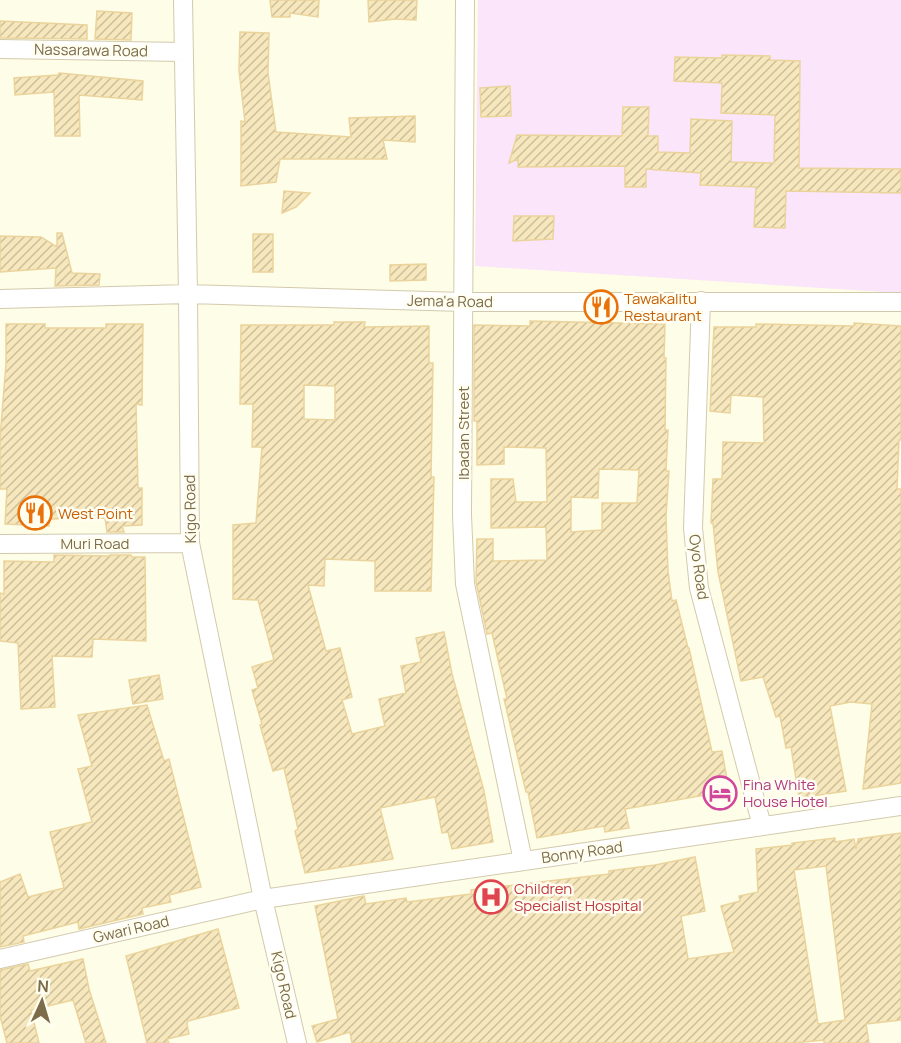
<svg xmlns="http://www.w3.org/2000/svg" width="901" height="1043" font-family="Manrope,sans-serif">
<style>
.education{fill:#fae5fb}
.building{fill:url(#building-hatch);stroke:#ebd49c;stroke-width:1.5;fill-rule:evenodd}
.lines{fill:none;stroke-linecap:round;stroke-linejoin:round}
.street-casing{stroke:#d3caac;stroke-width:20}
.street{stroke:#fff;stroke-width:18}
.labels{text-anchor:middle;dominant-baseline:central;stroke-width:5;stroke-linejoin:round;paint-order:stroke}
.street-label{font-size:15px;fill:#7c6c49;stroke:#fffef1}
.food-label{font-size:15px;fill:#c56008;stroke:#fffef1;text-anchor:start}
.hotel-label{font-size:15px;fill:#b23c85;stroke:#fffef1;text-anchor:start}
.health-label{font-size:15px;fill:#be3a42;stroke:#fffef1;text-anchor:start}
</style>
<defs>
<pattern id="building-hatch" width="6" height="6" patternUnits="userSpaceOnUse" patternTransform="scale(1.5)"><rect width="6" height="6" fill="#f7e7bd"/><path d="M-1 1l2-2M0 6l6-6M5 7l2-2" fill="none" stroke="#cdbf9c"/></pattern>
</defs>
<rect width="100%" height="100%" fill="#fefde8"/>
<path class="education" d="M478,0H901V293L475,266Z"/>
<path class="building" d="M270,0H319L318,17L290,13V17H272Z
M368,0H417L416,20L395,19L369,22Z
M97,11L132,13L131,40L95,39Z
M0,21L87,25V39L0,38Z
M240,32L269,33L268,73L276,132L351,137L349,118L415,116V142L383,140L387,159H280L276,182L241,186V121L245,122L239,71Z
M722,55L770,56V60L800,61L799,168L901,169V193L786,191L785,228L754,227L756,187L700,185L701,173L646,169V187H625V166L518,167V159L509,163L517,135L622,136L623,107H649L648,136H658V152L690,153L691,119L732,121L731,162L774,163L775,115L721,113L722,83L674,81L675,57L722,58Z
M59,73L143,81L142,100L79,95L80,136H55L54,92L15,95L14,78L58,75Z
M510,86L511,116L481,117L480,88Z
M284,191L310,193L296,207L282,213Z
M514,216H554L553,239L513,241Z
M57,233H62L72,273L100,274L99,285L55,286L56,268L0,272V236L41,237L57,247Z
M253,234H273V272H253Z
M426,264V280L390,281V265Z
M530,321L665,324L664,358H666L665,430H668L666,471H669L666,516L668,571L672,601L676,600L688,648H689L712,752L722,751L729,791L625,809L629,828L605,832L604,826L537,838L528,792H526L504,699H507L492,633L487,634L476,582L477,539H493V561L547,560L546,527L491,528V479H513L516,502H547L546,448L504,447V464L477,465V421H474V325L530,326ZM599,469L639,470L637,503H602V530L571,532V497L598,498Z
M334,322H365L364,327L429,326V363H433L431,477H434L433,517L431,591H375V561L325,559L324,586L308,585L326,651L340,648L352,697L342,700L352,734L385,726L379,699L406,693L401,666L421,662L416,638L444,632L452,674L484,791L493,842L452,849L448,832L442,833L435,797L380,808L393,859L305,873L295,831L298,829L284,768L273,771L260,725L262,724L252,690L258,688L252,667L274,660L258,600L233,599V525L256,523L262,447H252L253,404H240L241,325H334ZM304,385L335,386V420L304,419Z
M854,323L901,326V440H899L897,489H901V783L863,789L872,704L851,702L830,706L846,791L799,798L791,747L786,748L780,716L776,717L763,677L741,681L718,572L713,523H711L713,479H722L723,442L764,443L763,397L731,395L730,413L710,411L714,327H756V324L854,326Z
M6,324H45V328H106V324H143L142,405L136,404L138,488H142V525L122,526L124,532H107L105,518L49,519V526L5,524L7,489H0V438L6,364Z
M54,555L110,556V555H131L132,557H145L146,641L93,639L92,657L52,656L55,707L21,709L18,643L0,641V593L4,594V561L54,562Z
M159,675L163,699L133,704L129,680Z
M147,705L164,761L169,759L201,887L169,895L171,902L142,908L143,914L79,929L78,922L23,936L24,942L0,947V882L20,874L28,897L64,888L50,832L92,822L78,769L92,766L78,715Z
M901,833V1020L866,1024L869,1043H824V1040L794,1043H352L350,1032L317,1042L312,1026L338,1019L315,906L364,896L366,904L406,898L407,902L471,894V890L609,874V871L655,865L695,857L705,911L681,916L688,959L734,952L721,906L740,901L739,896L758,892L756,849L793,845L792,843L835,838V842L854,839L856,849L858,839ZM826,866L845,1020L818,1024L794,870Z
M218,929L239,1008L188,1021L187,1024L189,1034L167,1039L169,1043H147L126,956Z
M83,959L89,989L106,1043H86L73,1000L31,1010L39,1043H7L0,1016V970L28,964L30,971Z"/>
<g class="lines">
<defs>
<path id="street" d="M183,0L188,294L190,543L263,899L297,1043
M465,0L462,515L465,584L523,861
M0,49L183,52
M0,299L188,294L464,302H901
M701,301L693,528L699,588L762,826
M0,544L190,543
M0,959L263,899L901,806"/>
</defs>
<use href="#street" class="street-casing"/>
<use href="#street" class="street"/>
</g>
<defs>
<symbol id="restaurant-ring" viewBox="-11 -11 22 22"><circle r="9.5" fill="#fffef1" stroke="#e8710a" stroke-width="1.5"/><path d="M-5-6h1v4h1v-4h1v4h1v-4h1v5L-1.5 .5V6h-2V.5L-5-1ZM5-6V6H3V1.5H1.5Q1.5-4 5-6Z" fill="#e8710a"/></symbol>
<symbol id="hotel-ring" viewBox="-11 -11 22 22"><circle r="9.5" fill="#fffef1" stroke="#d1479c" stroke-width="1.5"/><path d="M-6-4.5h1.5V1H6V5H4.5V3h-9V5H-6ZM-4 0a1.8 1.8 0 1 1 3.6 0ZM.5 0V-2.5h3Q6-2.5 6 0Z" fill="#d1479c"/></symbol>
<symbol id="hospital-ring" viewBox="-11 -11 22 22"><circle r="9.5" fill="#fffef1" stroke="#e0444e" stroke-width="1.5"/><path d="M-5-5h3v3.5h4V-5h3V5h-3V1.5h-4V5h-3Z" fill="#e0444e"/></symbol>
</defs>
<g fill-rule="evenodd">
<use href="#restaurant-ring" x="582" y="288" width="38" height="38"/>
<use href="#restaurant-ring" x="16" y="494" width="38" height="38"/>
<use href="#hotel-ring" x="701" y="774" width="38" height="38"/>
<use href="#hospital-ring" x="472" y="878" width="38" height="38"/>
</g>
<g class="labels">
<g class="street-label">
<text transform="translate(91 50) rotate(1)">Nassarawa Road</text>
<text transform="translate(450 301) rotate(1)">Jema'a Road</text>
<text transform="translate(463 433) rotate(-90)">Ibadan Street</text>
<text transform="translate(190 509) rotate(-91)">Kigo Road</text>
<text x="95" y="543">Muri Road</text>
<text transform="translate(699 567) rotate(82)">Oyo Road</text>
<text transform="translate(582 852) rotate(-8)">Bonny Road</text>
<text transform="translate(131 929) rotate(-13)">Gwari Road</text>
<text transform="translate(284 985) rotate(77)">Kigo Road</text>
</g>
<g class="food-label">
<text x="624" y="298">Tawakalitu<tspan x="624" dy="17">Restaurant</tspan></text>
<text x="58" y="513">West Point</text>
</g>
<g class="hotel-label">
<text x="743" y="784">Fina White<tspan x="743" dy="17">House Hotel</tspan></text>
</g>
<g class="health-label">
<text x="514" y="888">Children<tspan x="514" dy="17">Specialist Hospital</tspan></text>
</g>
</g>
<g transform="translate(42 1001) rotate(4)" stroke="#fffef1" stroke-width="4.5" paint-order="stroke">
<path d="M0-4.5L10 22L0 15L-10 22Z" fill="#7c6c49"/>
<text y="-9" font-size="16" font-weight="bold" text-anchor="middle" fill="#7c6c49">N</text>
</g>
</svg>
